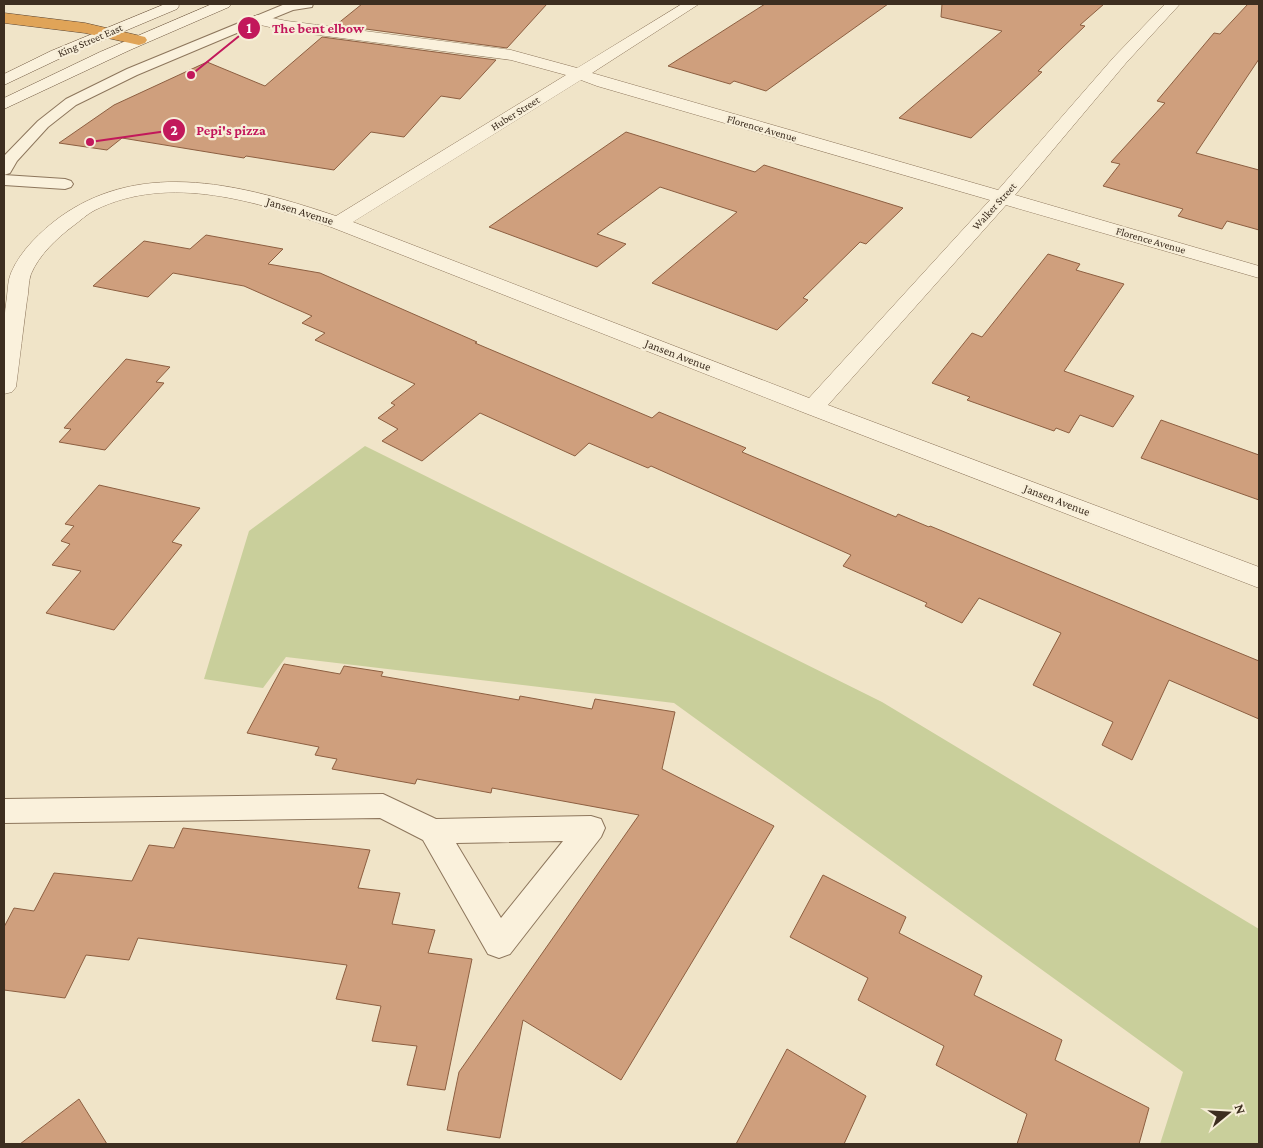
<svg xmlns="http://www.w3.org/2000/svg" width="1263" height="1148" font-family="'Crimson Pro',serif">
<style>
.green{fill:#c9cf9b}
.building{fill:#cf9f7d;stroke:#8d5f41}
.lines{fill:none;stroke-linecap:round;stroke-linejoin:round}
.service-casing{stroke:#8d765c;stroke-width:2}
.minor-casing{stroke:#8d765c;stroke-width:1}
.secondary-casing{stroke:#6f573f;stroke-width:1}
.motorway-casing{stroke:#5b4430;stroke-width:1}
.service{fill:#faf1dc;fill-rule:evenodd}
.minor{fill:#faf1dc;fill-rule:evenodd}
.secondary{fill:#faf1dc;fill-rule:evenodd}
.motorway{fill:#e0a458;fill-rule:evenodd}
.labels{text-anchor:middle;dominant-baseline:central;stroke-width:4.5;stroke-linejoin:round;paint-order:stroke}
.far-street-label{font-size:11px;fill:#3d2e20;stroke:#f7eed8}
.street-label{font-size:12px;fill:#3d2e20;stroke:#f7eed8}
.leader{fill:none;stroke:#c2185b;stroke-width:2}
.callout-dot{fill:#c2185b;stroke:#f7eed8;stroke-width:2}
.mark-label{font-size:15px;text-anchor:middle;font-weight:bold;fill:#fff}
.callout-label{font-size:14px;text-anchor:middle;font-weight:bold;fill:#c2185b;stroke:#f7eed8;stroke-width:4.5;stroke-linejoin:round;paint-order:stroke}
</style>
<rect width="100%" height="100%" fill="#f0e4c8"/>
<path class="green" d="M365,446L882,702L1259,929V1144H1160L1183,1072L674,703L286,657L263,688L204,679L249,531Z"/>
<path class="building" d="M362,4H547L507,48L336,25Z
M765,4H888L766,91L734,81L730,84L668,66Z
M942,4H1104L1080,25L1085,26L1038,71L1042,72L971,138L899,118L1002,31L941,17Z
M1248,4H1259V59L1196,153L1259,170V230L1227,221L1222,229L1178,216L1183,209L1103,186L1120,164L1111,162L1165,103L1157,101L1214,33L1220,34Z
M322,37L496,60L460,99L441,96L404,137L371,132L334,170L246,156L244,158L122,138L107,150L59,143L114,105L207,62L265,86Z
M626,132L755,172L764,165L903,208L866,244L860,242L803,298L808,300L777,330L652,283L737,212L660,187L597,234L626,244L597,267L489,227Z
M206,235L283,249L268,264L320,273L477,342L475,343L652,418L659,412L746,448L742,452L896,517L898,514L929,527L930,526L1259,661V719L1169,680L1132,760L1102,745L1113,722L1033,685L1061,633L979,598L962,623L925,606L927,603L843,566L851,555L651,466L648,468L589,443L575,456L480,413L422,461L382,441L398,429L378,418L395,405L391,403L415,384L315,340L325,333L302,323L312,316L244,286L173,273L148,297L93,286L144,241L190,249Z
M1048,254L1080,264L1076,270L1124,284L1064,371L1134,396L1113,427L1080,415L1069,433L1056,428L1054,431L967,400L970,397L932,383L972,333L982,337Z
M126,359L170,367L156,382L164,383L105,450L59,442L71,429L64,428Z
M1161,420L1259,455V500L1141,458Z
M99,485L200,508L172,542L182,545L114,630L46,613L81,571L52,565L70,544L61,541L74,526L65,524Z
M284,664L340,674L344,666L383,672L381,676L519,700L520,696L592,709L595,699L675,712L662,769L774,826L621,1080L523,1020L500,1138L447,1130L459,1072L639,815L492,788L491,793L417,779L415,784L332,769L337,759L315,755L319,747L247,733Z
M183,828L370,850L358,888L400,893L392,924L435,930L428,953L472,959L445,1090L407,1085L417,1046L372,1041L381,1006L336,999L347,965L138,938L129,960L86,955L65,998L4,990V927L14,908L34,911L54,873L132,881L149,845L174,848Z
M823,875L906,917L899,933L982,976L974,995L1062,1040L1055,1060L1149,1108L1139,1144H1017L1027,1114L936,1065L944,1046L858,1000L868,978L790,937Z
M787,1049L866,1096L844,1144H736Z
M79,1099L107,1144H20Z"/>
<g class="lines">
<defs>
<path id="service" d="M285,4H313L312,7L293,10L232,35L137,75L76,105L48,127L17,161L10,173L4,175V156L38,121L66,99L127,69Z
M4,175L65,179L71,181L73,184L71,187L65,189L4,185Z
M383,794L436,819L591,816L601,819L605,828L601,837L510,954L499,958L488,954L423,840L380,818L4,823V799ZM563,841L501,918L456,843Z"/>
<path id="minor" d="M682,4H699L592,73L998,190L1114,57L1165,4H1180L1126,63L1015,195L1259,266V278L1006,205L828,405L1259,567V588L805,413L331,227C257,202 170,173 95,210C87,214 80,221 73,226C57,238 39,255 31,274C28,282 29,292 27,300C23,329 20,358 16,387L12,392L4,394C4,361 2,328 7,296C8,288 8,280 11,273C20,251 41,231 60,217C144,157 246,186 336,216L566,75L511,60L287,31L252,23L249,20L252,17L257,15L287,21L511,50L577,68ZM581,80L597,86L990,200L809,398L353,222Z"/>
<path id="secondary" d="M165,4H178L179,6L177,9L63,57L4,85V74L51,51Z
M212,4H231L229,7L130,50L4,109V98L100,52Z"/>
<path id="motorway" d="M4,13L85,23L145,37L147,40L145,43L139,45L85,33L4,23Z"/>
</defs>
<use href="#service" class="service-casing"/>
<use href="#minor" class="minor-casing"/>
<use href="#secondary" class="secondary-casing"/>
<use href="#motorway" class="motorway-casing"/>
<use href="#service" class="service"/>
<use href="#minor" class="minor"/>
<use href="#secondary" class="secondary"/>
<use href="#motorway" class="motorway"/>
</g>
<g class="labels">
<g class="far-street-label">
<text transform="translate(90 40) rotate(-23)">King Street East</text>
<text transform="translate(515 113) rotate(-32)">Huber Street</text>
<text transform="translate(762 128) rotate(16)">Florence Avenue</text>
<text transform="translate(994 206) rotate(-48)">Walker Street</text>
<text transform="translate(1151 240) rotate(16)">Florence Avenue</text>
</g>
<g class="street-label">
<text transform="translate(300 211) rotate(17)">Jansen Avenue</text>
<text transform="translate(678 355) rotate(21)">Jansen Avenue</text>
<text transform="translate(1057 500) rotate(21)">Jansen Avenue</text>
</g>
</g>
<path class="leader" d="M191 75L249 28M90 142L174 130"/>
<g class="callout-dot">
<circle cx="191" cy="75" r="5"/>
<circle cx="90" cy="142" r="5"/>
<circle cx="249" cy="28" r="12"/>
<circle cx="174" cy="130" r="12"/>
</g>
<g class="mark-label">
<text x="249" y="33">1</text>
<text x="174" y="135">2</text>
</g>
<g class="callout-label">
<text x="318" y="33">The bent elbow</text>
<text x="231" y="135">Pepi's pizza</text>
</g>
<rect width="1263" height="1148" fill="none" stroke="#3d2e20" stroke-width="10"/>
<g transform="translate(1228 1113) rotate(72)" stroke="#f7eed8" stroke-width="4" paint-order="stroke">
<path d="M0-4L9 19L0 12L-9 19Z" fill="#3d2e20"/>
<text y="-8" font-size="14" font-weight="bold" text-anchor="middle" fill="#3d2e20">N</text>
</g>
</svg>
